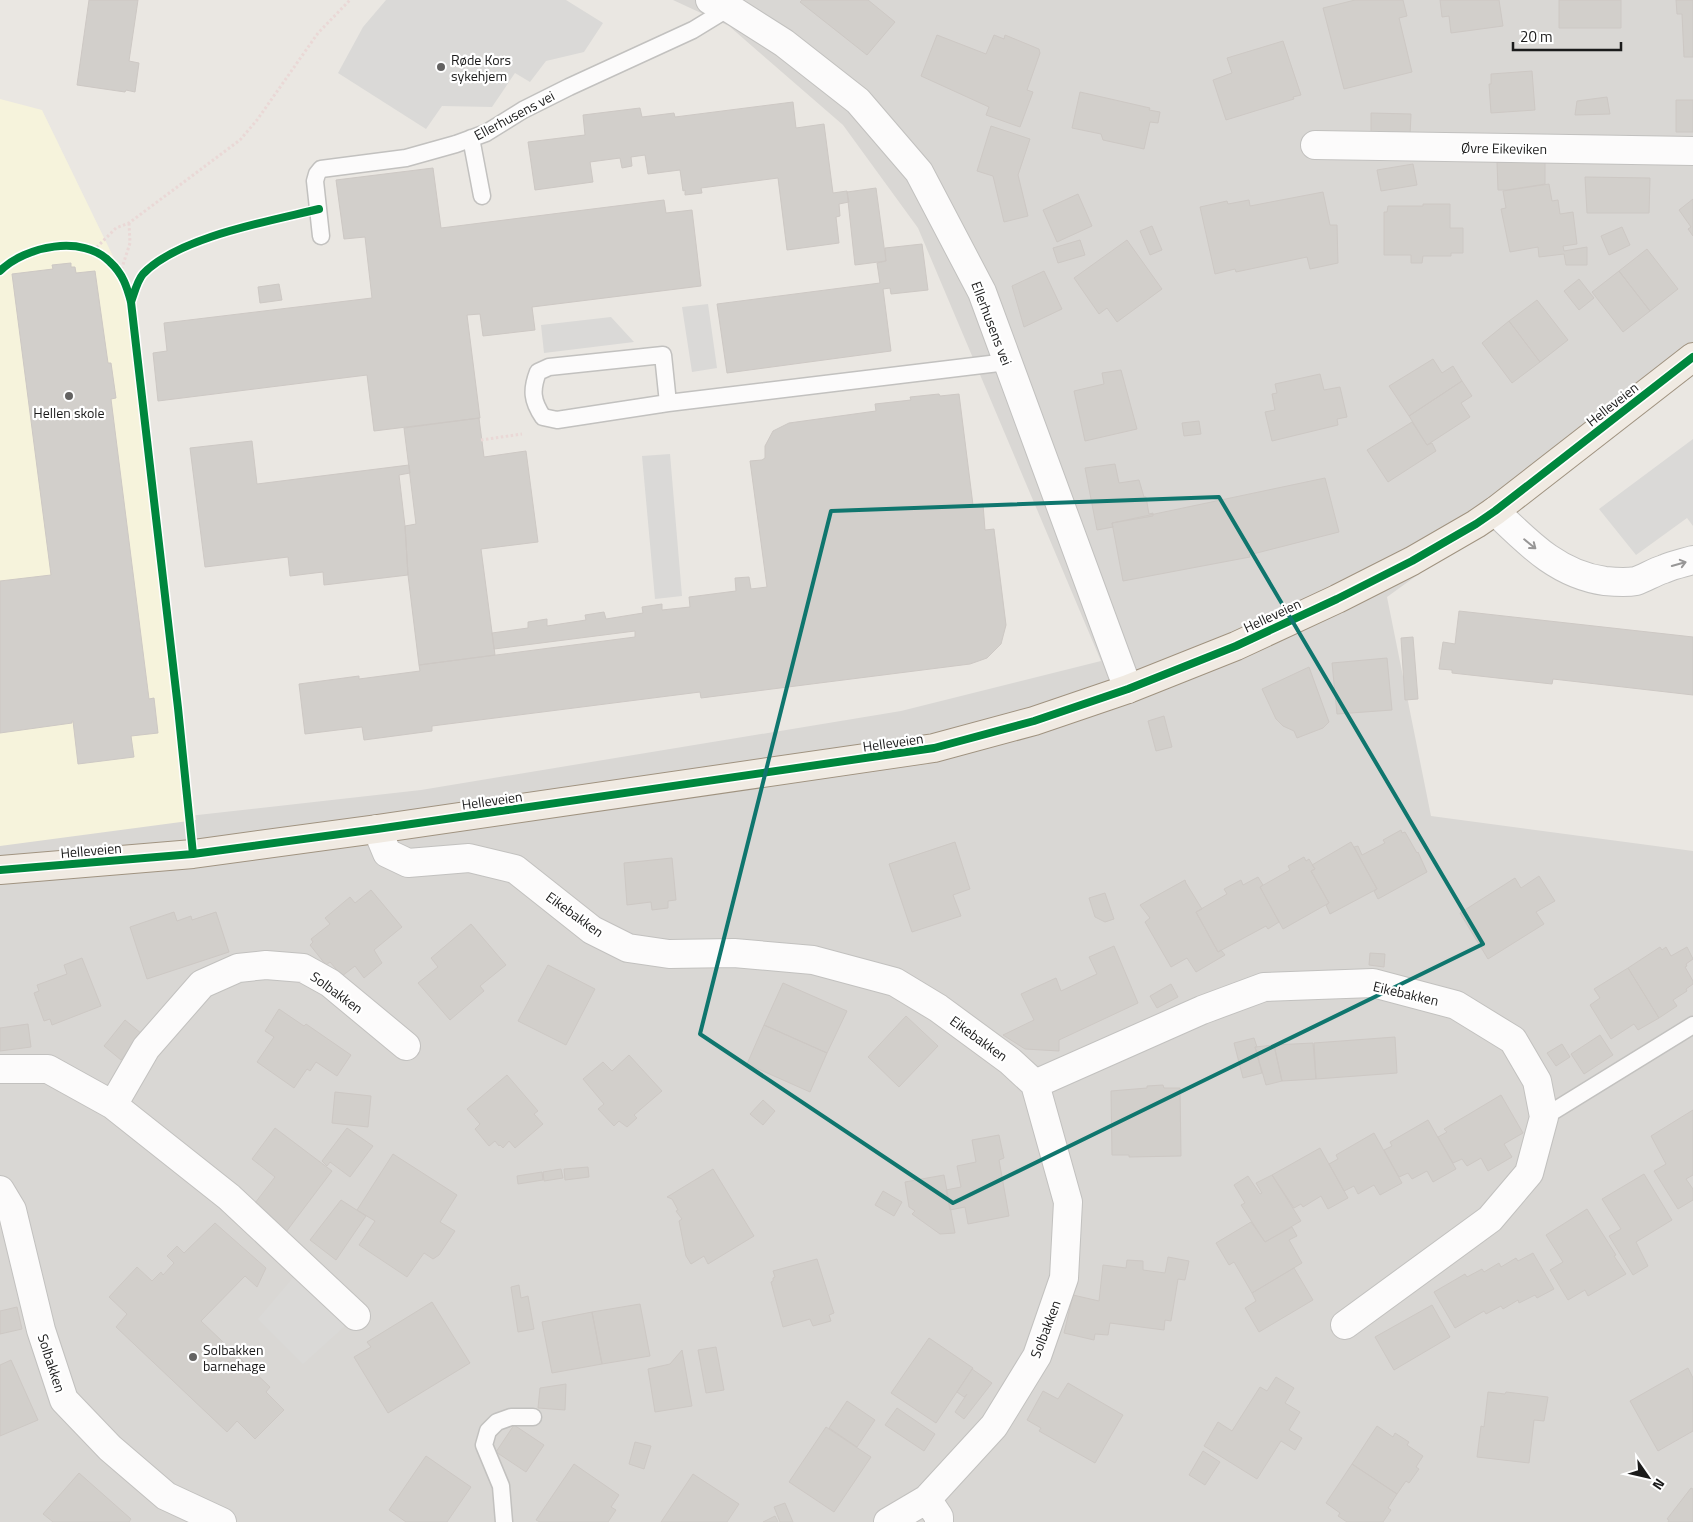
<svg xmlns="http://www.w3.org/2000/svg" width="1693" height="1522" font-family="'Titillium Web',sans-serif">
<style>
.residential{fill:#d9d7d4}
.education{fill:#f6f3dc}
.parking{fill:#dad9d7}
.building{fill:#d2cfcb;stroke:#cdc8c4}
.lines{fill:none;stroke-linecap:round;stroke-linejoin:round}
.service-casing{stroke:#c2c1bf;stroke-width:19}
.minor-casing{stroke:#c2c1bf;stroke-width:30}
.primary-casing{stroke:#a09380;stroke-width:30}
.path{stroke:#ead8d6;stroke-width:3;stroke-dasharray:2.5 2.5;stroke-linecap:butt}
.service{stroke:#fcfbfb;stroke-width:16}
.minor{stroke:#fcfbfb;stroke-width:28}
.primary{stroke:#f0eae2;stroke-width:28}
.cycleway-casing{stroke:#fff;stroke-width:11}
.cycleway{stroke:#00873e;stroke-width:8}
.oneway{stroke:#979696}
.marked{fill:none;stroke:#0f766e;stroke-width:4;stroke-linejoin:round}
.poi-dot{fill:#636261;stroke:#fff;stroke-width:2}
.labels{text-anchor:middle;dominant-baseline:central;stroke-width:4.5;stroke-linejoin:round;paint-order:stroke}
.poi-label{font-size:14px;fill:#1b1b1b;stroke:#fff;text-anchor:start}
.street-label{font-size:14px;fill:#1b1b1b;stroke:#fff}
</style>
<rect width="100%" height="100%" fill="#eae7e2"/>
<path class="residential" d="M673,0H1693V376L1387,597L1431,816L1693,851V1522H0V837L421,790L901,711L1101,661L918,228L843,125L729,26Z"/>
<path class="education" d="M0,99L42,110L126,283L152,510L196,820L0,846Z"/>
<path class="parking" d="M386,0H566L603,23L584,52L546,61L530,82L515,73L492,107L442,106L426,129L338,73L363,27Z
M708,304L717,368L692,372L682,307Z
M611,317L634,342L544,353L541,325Z
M1693,439V526L1687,518L1636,555L1599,509Z
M670,454L682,596L655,599L642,456Z
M303,1266L356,1316L303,1364L258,1319Z"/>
<path class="building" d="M89,0H138L129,61L139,63L135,92L126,90L125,92L77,85Z
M802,0H868L895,22L867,55L800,2Z
M1355,0H1403L1407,16L1399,18L1412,72L1344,89L1323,8Z
M1440,0H1499L1503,26L1451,33L1449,16L1442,17Z
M1559,0H1621V28H1559Z
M1676,0H1693V57H1684L1682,14H1677Z
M937,35L986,54L994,35L1004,39L1005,35L1039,49L1040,53L1027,90L1033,92L1020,127L986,115L989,107L921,76Z
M1283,41L1301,95L1293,97L1294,99L1226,120L1213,80L1232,73L1227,58Z
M1532,71L1535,110L1491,113L1489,84H1491V74Z
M1080,92L1150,108L1149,110L1160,112L1158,123L1150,122L1144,149L1103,140L1101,134L1072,128Z
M1607,97L1610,114L1575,115L1577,101Z
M1676,100H1693V132H1676Z
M793,102L796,128L824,124L833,193L847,191L849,202L839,204L840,216L836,217L839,243L787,250L778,178L701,188L702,193L685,195V190L683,191L680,170L648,174L645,155L631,157L632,166L622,168L620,158L590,162L593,182L535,190L528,142L585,135L583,115L640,108L642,117L674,113L675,117Z
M1371,113L1411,114L1410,136L1371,135Z
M991,126L1030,139L1018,175L1028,216L1004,222L993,176L977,171Z
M1545,161V184L1507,190H1498L1497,162Z
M1413,164L1417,185L1381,191L1377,170Z
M433,168L441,228L664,200L666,213L692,210L701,286L532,307L535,330L483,336L480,314L467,315L480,418L374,431L367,375L158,401L153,353L167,351L164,323L372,298L365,237L344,239L336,180Z
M1585,177L1650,178L1649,213H1587Z
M1549,184L1552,201L1558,200L1560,214L1573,212L1577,244L1563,246L1564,251L1587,247V265H1566L1564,254L1539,257L1538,247L1510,252L1501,209L1506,208L1503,191Z
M876,188L886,261L855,265L847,192Z
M1323,192L1330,225H1337L1338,263L1310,269L1307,257L1236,272L1235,269L1215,274L1200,207L1227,201L1228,204L1249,200L1250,206Z
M1078,194L1092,226L1057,242L1043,210Z
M1693,199V236L1688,229L1691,227L1679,210Z
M1423,204H1450V228H1463V253H1451V256H1423L1422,263H1411V255H1384V212H1387L1388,206H1423Z
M1152,226L1162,250L1150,255L1140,231Z
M1622,227L1630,245L1609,255L1601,236Z
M1080,240L1085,255L1058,263L1053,248Z
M1127,240L1162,289L1117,322L1107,308L1099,314L1074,278Z
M922,244L928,290L891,294L890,288L883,289L891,351L727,373L717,304L880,283L877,263L886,261L885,248Z
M1647,249L1678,289L1650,311L1619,271Z
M71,263V267H75L76,273L95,271L108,363H111L116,398L111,399L149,699L154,698L158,733L131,736L134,757L78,764L73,721H72V723L0,733V581L51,575L12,274L53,269L52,265Z
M1044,271L1062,309L1024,327L1012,286Z
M1619,271L1650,311L1623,332L1592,292Z
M1579,279L1594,298L1579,310L1564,291Z
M279,284L282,300L260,303L258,287Z
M1537,300L1568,340L1540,362L1509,321Z
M1509,321L1540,362L1512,383L1482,343Z
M1433,359L1442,373L1453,366L1462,381L1409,416L1389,386Z
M1121,370L1137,429L1085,441L1074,391L1104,384L1102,373Z
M1320,374L1324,390L1340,387L1347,417L1337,419L1338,425L1272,441L1265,412L1275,410L1272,394L1277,393L1275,384Z
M1462,381L1472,396L1461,403L1470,417L1427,445L1409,416Z
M939,394L940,396L959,394L973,505L983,504L985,530L994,529L1006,625L1001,644L987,658L970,664L701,698L700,692L432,726V731L364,740L362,727L305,734L299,684L359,676V679L420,671L419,665L635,637V631L494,649L492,633L528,628V622L547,619V626L586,620L585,615L604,612L606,619L643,613L642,607L662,604V610L690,607L689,597L736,591L735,578L749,577L751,589L767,587L750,461L762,460L765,458V446L773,431L789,423L876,411L875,404L911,400L910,397Z
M479,418L484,457L526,451L538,542L481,549L495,655L419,665L408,575L405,526L416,524L404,428Z
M1199,421L1201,434L1184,436L1182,423Z
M1412,422L1427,445L1432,443L1436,451L1388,482L1367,450Z
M252,441L257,484L409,465L410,473L399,475L405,526L408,575L324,585L323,572L290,576L288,557L205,567L190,448Z
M1115,464L1119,483L1139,480L1144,497H1146L1149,514L1153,513V516L1112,523L1113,527L1097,530L1085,468Z
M1325,478L1339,532L1249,555L1250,557L1123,581L1112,523Z
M1459,611L1693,637V695L1553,679L1552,684L1452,673V670L1439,669L1443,642L1455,644Z
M1413,637L1418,699L1405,700L1401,638Z
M1387,658L1392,710L1337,714L1332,663Z
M1309,667L1329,722L1323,728L1297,738L1294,731L1283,726L1276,719L1262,689Z
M1164,716L1172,747L1156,751L1148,721Z
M1401,830L1402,833L1405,832L1417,853L1418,852L1427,872L1378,899L1374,891L1377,889L1354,847L1358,846L1362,855L1385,843L1383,840Z
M955,842L970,889L953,895L961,916L912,932L889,864Z
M1351,842L1377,889L1330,914L1326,905L1329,903L1311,871L1315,869L1312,865Z
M1304,857L1306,861L1309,859L1315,869L1311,871L1329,903L1283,929L1260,887L1290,870L1288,866Z
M672,858L676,900L668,901V908L652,910L651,902L627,905L624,863Z
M1539,876L1555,901L1536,912L1544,924L1488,959L1460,913L1515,878L1521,888Z
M1258,877L1263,885L1260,887L1279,922L1268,929L1266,926L1218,952L1196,912L1227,894L1224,889L1241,880L1243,885Z
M1185,880L1186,883L1202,909L1196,912L1218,952L1221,950L1225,955L1196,972L1187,958L1171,967L1145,922L1150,918L1140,905Z
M371,890L402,927L374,950L382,963L364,978L355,966L342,976L330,962L326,965L310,945L313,942L311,939L330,924L325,918L350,897L355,903Z
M1105,893L1114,919L1105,922L1095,917L1089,898Z
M174,912L177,921L191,916L192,920L216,912L229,952L147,979L130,927Z
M471,924L506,965L480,986L484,991L450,1020L418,983L438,967L431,958Z
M1114,946L1138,1003L1059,1040V1051L1025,1049L1003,1035L1034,1020L1021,994L1056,978L1061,991L1097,974L1089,957Z
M1660,947L1662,950L1666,947L1671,956L1687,947L1693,959L1686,964L1687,966L1685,967L1693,981V984L1686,989L1687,991L1673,1000L1677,1006L1659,1018L1628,968Z
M1370,953L1385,954L1384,967L1369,965Z
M82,958L101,1006L52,1025L50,1019L44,1021L34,993L39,991L37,985L67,974L64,965Z
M548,965L595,989L566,1045L518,1021Z
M1628,968L1659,1018L1638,1030L1634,1024L1611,1039L1590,1005L1600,998L1594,989Z
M783,983L847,1011L827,1053L764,1025Z
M1171,984L1178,997L1157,1008L1150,996Z
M279,1009L304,1026L306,1024L351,1055L337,1076L316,1062L310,1071L307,1069L294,1088L257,1062L274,1037L265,1031Z
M906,1016L938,1046L899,1087L868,1057Z
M125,1020L142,1034L121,1060L104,1046Z
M28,1024L31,1047L0,1051V1028Z
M764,1025L827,1053L810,1092L747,1064Z
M1600,1035L1613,1055L1584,1074L1571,1054Z
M1395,1037L1397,1073L1316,1079L1314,1043Z
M1254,1038L1257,1047H1255L1262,1073L1243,1078L1234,1043Z
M1313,1043L1316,1079L1282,1081L1274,1045Z
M1562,1044L1570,1057L1556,1066L1547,1053Z
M1274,1045L1282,1081L1266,1085L1255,1047Z
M629,1055L662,1091L634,1115L637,1118L627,1127L619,1121L614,1126L598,1109L604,1104L583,1079L603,1062L612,1071Z
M507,1075L538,1111L534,1114L543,1124L515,1148L509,1141L503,1148L500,1145L499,1146L495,1141L489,1146L475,1129L480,1124L467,1109Z
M1163,1085L1164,1088H1180L1181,1156L1129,1157V1155H1112L1111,1091L1147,1088V1086Z
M335,1092L371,1096L368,1127L332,1123Z
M1501,1095L1523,1133L1504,1144L1512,1157L1488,1171L1481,1158L1467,1166L1462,1159L1453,1163L1438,1137L1447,1132L1444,1129Z
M763,1100L775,1111L763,1125L750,1114Z
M1693,1110V1175L1686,1179L1693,1189V1200L1678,1209L1654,1171L1666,1164L1651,1136Z
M1428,1120L1456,1169L1433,1182L1427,1171L1412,1179L1408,1173L1399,1177L1384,1150L1392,1146L1390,1142Z
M275,1128L332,1171L286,1232L252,1207L275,1177L252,1159Z
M347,1128L373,1146L350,1177L330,1162L327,1166L322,1161Z
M1374,1133L1402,1183L1380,1195L1374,1185L1358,1194L1354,1186L1344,1191L1329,1164L1338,1159L1336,1155Z
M999,1135L1004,1158L999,1160L1009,1216L968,1224L965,1207L950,1210L946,1190L961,1187L957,1166L976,1162L972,1140Z
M1320,1148L1348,1198L1328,1209L1321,1196L1303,1207L1301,1204L1294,1208L1272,1175Z
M393,1154L457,1195L440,1222L455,1231L439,1255L433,1259L424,1253L407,1277L359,1245L375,1221L357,1210Z
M588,1167L589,1177L565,1180L564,1169Z
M561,1169L563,1178L544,1181L543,1172Z
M713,1169L754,1236L708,1264L704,1256L691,1264L686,1256L679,1221L682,1219L676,1211L678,1210L672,1199L667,1197Z
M542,1172L543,1180L518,1184L517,1176Z
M1644,1174L1672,1220L1636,1242L1648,1266L1633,1275L1609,1236L1621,1229L1602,1199Z
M944,1175L955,1233L940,1234L912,1214L915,1211L909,1207L905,1182Z
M1272,1175L1301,1221L1265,1242L1241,1205L1245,1203L1234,1185L1248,1176L1260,1194L1262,1193L1256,1183Z
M883,1191L902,1202L894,1216L875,1205Z
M341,1200L366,1216L336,1260L310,1240Z
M1587,1209L1616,1255L1614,1256L1626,1274L1588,1296L1585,1290L1568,1300L1550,1270L1563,1262L1546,1235Z
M1251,1222L1265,1242L1292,1227L1297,1236L1289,1240L1302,1263L1252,1293L1234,1262L1229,1265L1216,1243Z
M215,1223L266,1268L257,1287L245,1276L201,1321L270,1387L266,1392L284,1410L255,1439L237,1421L227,1432L116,1327L127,1314L109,1297L137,1267L152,1281L161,1272L163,1275L174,1263L167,1256L177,1246L184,1253Z
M1533,1253L1554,1289L1537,1298L1535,1295L1519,1303L1518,1300L1503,1309L1501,1306L1486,1314L1484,1311L1455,1328L1434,1292L1465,1274L1467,1277L1482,1269L1484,1272L1499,1263L1501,1267L1516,1258L1518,1261Z
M1168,1257L1189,1261L1185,1280L1178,1279L1171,1321L1165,1320L1164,1330L1110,1323L1108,1335L1095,1334L1094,1340L1064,1333L1073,1295L1099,1301L1103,1265L1126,1268L1127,1260L1143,1261V1270L1165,1273Z
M817,1259L834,1313L829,1315L831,1321L813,1326L810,1319L783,1327L771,1282L773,1281V1278L775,1277L773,1271Z
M1294,1268L1313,1300L1259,1332L1245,1308L1256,1301L1252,1293Z
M519,1285L521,1298L528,1296L534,1329L518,1332L511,1287Z
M432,1302L470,1363L388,1413L354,1357L371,1347L367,1342Z
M640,1304L650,1356L602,1364L592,1312Z
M1432,1305L1450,1337L1394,1370L1375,1337Z
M17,1307L22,1329L0,1334V1311Z
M592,1312L602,1364L552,1373L542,1322Z
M929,1338L973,1368L936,1423L891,1393Z
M716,1347L724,1390L706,1393L698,1350Z
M682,1350L692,1406L655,1412L648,1369L670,1364Z
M11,1360L38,1420L0,1436V1365Z
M1688,1368L1693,1378V1431L1658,1451L1630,1401Z
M972,1369L992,1383L964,1419L955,1412L967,1394L964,1397L957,1392Z
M1276,1377L1294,1388L1285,1403L1300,1412L1289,1430L1302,1438L1295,1450L1281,1441L1257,1479L1204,1446L1218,1422L1232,1431L1260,1387L1267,1391Z
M1068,1383L1123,1415L1095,1463L1039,1431L1041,1428L1027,1420L1043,1391L1058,1399Z
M566,1384L565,1410L538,1408L540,1388Z
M1488,1392L1505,1394L1506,1392L1548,1397L1544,1421L1534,1420L1529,1463L1477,1457L1481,1426L1484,1427Z
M847,1401L875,1420L857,1447L829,1428Z
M897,1408L935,1434L924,1451L885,1425Z
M514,1425L544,1445L526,1472L496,1452Z
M1377,1426L1393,1437L1395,1433L1409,1442L1407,1445L1423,1456L1416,1467L1419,1469L1409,1483L1406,1481L1397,1494L1352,1464Z
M826,1427L871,1457L834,1512L789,1482Z
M635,1442L651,1446L644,1469L629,1464Z
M1203,1451L1220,1462L1205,1485L1189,1475Z
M426,1456L471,1487L447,1522H406L389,1510Z
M574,1464L619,1495L611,1507L616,1510L608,1522H540L536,1520Z
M1352,1464L1397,1494L1388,1508L1391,1510L1383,1522H1347L1338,1516L1340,1513L1326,1503Z
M79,1473L131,1519L129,1522H53L43,1514Z
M693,1474L739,1504L727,1522H661Z
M1691,1488L1693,1489V1522H1668L1669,1520L1667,1519Z
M785,1503L793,1522H780L774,1507Z
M775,1516L778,1522H763Z"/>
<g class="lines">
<defs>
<path id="service" d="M471,138L482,196
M321,236L315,181L317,174L321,169L406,158L456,144L486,133L523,110L569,87L693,30L729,8
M668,403L557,420L543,417C532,401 531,390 538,372L549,367L663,355L668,403L1007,362
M1544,1117L1693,1025
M504,1522L501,1486L484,1445L488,1431L497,1422L511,1417H533"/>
<path id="minor" d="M710,0L729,8L784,43L858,101L919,172L982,292L1128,689
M1315,145L1693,151
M1495,511C1527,542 1558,575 1605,581C1615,582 1626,583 1636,581C1645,578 1654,572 1664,569C1673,565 1683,563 1693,560
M377,829L387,853L408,863L469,858L515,869L592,930L628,948L669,954L734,953L813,960L895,982L938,1008L1010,1061L1035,1084L1202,1010L1264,987L1373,983L1456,1005L1513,1040L1537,1081L1544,1117L1529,1173L1490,1219L1345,1325
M0,1069H48L113,1105L146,1048L202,984L238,968L266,965L303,968L330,983L406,1046
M113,1105L229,1197L356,1316
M0,1190L12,1210L41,1330L64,1400L110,1448L166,1496L222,1522
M927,1499L939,1517V1522
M888,1522L927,1499L994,1426L1037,1356L1064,1278L1068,1202L1035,1084"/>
<path id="primary" d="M0,870L193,854L377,829L934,748L1034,721L1128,689L1236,646L1337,599L1412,561L1476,524L1495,511L1693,357"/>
</defs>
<use href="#service" class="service-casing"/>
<use href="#minor" class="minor-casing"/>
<use href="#primary" class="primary-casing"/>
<path class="path" d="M93,251L116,228L129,223L240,140L257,120L318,33L350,0
M120,274L130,243L129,223
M481,440L522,434"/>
<use href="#service" class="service"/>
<use href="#minor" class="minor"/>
<use href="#primary" class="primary"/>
<defs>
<path id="cycleway" d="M0,271C25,246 83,234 110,262C123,274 127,287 131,302L178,708L193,854
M131,302C134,294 137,281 143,274C178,237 270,221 319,209
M0,870L193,854L377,829L934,748L1034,721L1128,689L1236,646L1337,599L1412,561L1476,524L1495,511L1693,357"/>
</defs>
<use href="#cycleway" class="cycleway-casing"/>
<use href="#cycleway" class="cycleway"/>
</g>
<defs><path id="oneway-shaft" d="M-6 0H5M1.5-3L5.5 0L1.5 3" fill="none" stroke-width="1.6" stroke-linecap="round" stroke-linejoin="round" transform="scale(1.25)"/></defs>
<g class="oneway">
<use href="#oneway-shaft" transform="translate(1530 544) rotate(39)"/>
<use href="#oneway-shaft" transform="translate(1679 564) rotate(-16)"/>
</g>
<path class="marked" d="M1219,497L1483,944L953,1203L700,1034L831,511Z"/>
<g class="poi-dot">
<circle cx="441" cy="67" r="5"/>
<circle cx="69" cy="396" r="5"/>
<circle cx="193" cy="1357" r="5"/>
</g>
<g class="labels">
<g class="poi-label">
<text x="451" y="59">Røde Kors<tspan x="451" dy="16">sykehjem</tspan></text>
<text x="69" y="412" text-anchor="middle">Hellen skole</text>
<text x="203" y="1349">Solbakken<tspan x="203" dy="16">barnehage</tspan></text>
</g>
<g class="street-label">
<text transform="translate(514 115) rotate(-28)">Ellerhusens vei</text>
<text transform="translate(1504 148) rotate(1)">Øvre Eikeviken</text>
<text transform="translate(992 323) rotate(69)">Ellerhusens vei</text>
<text transform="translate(1612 404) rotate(-38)">Helleveien</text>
<text transform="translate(1272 615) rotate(-25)">Helleveien</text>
<text transform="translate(893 742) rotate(-8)">Helleveien</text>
<text transform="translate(492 800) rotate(-8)">Helleveien</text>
<text transform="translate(91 850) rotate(-5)">Helleveien</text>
<text transform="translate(575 914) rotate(36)">Eikebakken</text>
<text transform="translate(337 992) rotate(36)">Solbakken</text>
<text transform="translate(1406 993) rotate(13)">Eikebakken</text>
<text transform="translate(979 1038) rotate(36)">Eikebakken</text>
<text transform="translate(1045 1329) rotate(-69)">Solbakken</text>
<text transform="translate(52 1363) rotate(72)">Solbakken</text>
</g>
</g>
<g transform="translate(1648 1477) rotate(124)" stroke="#ffffff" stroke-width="4" paint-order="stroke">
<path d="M0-4L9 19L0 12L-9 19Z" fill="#1b1b1b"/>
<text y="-8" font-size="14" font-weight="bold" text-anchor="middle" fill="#1b1b1b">N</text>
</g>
<path d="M1513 42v8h108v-8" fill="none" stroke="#1b1b1b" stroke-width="2.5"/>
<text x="1520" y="42" font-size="15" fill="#1b1b1b" stroke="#ffffff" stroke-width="4" paint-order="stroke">20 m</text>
</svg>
